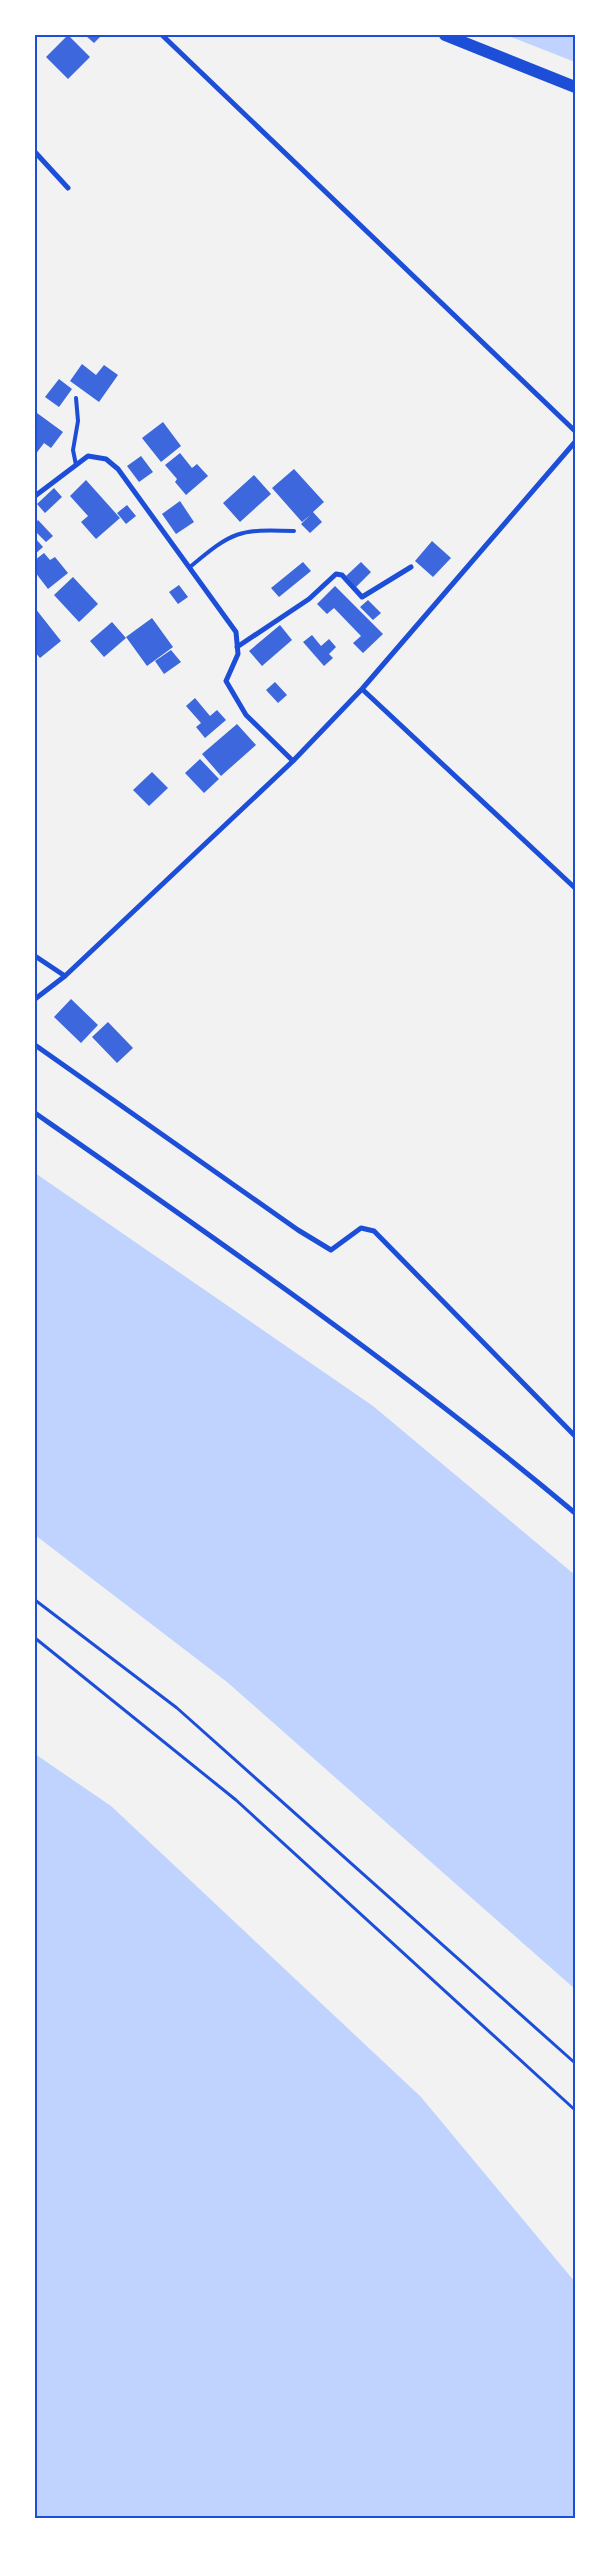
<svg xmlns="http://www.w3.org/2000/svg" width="610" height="2553" font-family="Montserrat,sans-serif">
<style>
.water{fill:#bfd3fe}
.building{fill:#3d67dc}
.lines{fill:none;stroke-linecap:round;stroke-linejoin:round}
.path{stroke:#1d4ed8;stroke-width:3}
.service{stroke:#1d4ed8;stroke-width:4}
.minor{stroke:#1d4ed8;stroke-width:5}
.primary{stroke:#1d4ed8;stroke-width:12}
.neatline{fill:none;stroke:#1d4ed8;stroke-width:2}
</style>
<rect width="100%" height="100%" fill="#f2f2f2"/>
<path class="water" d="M506,35H575V62Z
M35,1173L373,1406L575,1575V1989L227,1682L35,1535Z
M35,1754L111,1806L421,2097L575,2282V2518H35Z"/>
<path class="building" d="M68,35L90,57L68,79L46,57Z
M85,35H102L94,43Z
M82,364L96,375L104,365L118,375L99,402L70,381Z
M59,379L72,389L59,407L45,397Z
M37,413L63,432L51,448L44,443L35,455Z
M163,422L181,446L161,462L142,438Z
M180,453L192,468L197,464L208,476L186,495L175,482L177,479L165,465Z
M141,456L153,472L139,482L127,466Z
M294,469L324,502L313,512L322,522L310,533L301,524L310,515L302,522L272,488Z
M254,475L271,494L240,522L223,503Z
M86,480L120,518L96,539L81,522L88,516L70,496Z
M54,488L62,497L45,513L37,504Z
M180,501L194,522L176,534L162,514Z
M127,505L136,516L126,524L117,513Z
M38,520L53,536L46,542L35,531V524Z
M35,538L43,547L35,554Z
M432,541L451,558L433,577L415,561Z
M44,553L50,560L55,557L68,573L48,589L35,572V560Z
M303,562L311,571L279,597L271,588Z
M361,562L371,572L356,587L346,576Z
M73,577L98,604L79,622L54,595Z
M179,585L188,597L178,604L169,592Z
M335,586L383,634L363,653L353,643L361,636L334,608L327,614L317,604Z
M368,600L381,613L373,620L360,607Z
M35,608L61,641L40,658L35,652Z
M152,618L173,647L147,666L126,637Z
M112,622L126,638L104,657L90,641Z
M280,625L292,640L262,666L249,651Z
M312,635L321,646L329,639L336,647L329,654L333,658L324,666L303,642Z
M171,650L181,662L164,674L155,661Z
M275,682L287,695L278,703L266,690Z
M195,698L210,716L217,710L226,720L205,738L196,727L201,723L186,706Z
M237,724L256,745L221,776L202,754Z
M200,759L219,779L204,793L185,773Z
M152,772L168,788L149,806L133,790Z
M71,999L98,1025L81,1043L54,1017Z
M108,1022L133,1048L117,1063L92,1037Z"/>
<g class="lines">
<path class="path" d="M35,1600L177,1708L575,2063
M35,1638L236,1800L575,2110"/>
<path class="service" d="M76,465L73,450L78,421L76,398
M190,567C233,531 238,529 294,531"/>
<path class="minor" d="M162,35L575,431
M35,152L68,188
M35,496L88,456L106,459L118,469L236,632L238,654L226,681L246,715L293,761
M237,647L309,599L336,574L342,575L362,597L411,567
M362,689L575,888
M35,956L65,976
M35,999L65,976L293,761L362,689L575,442
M35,1045L298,1230L331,1250L361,1228L374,1231L575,1436
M35,1113C219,1241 404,1369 575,1513"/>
<path class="primary" d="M445,35L575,87"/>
</g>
<rect width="610" height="2553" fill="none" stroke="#ffffff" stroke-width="72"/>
<rect x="36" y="36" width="538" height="2481" class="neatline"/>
</svg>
